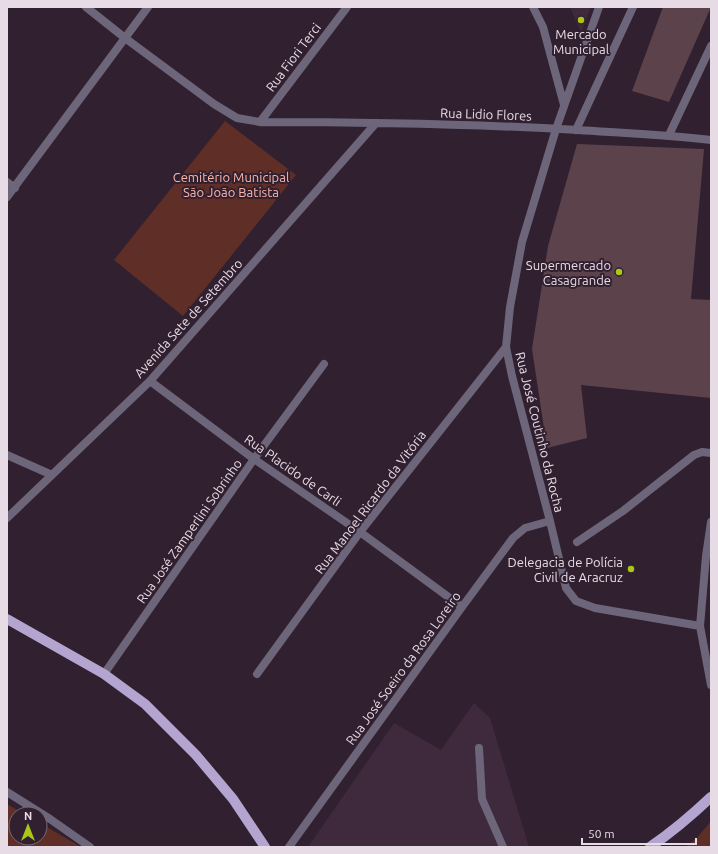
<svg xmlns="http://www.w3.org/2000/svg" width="718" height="854" font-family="Ubuntu,sans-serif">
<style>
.built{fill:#3f2a3d}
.green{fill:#5f2f27}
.building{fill:#5c424a}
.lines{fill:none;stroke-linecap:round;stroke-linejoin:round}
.service{stroke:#6d667b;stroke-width:8}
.minor{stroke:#6d667b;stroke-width:8}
.primary{stroke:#b3a5d0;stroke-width:10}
.poi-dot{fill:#aac717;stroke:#312030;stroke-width:1.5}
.labels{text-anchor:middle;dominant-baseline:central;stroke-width:4;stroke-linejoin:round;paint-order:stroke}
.poi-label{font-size:13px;fill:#e7dbe5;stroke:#312030;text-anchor:end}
.street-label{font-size:13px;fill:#e7dbe5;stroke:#312030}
.park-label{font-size:13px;fill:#fab5a9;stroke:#312030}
</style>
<rect width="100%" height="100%" fill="#312030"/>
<path class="built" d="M570,7H591L581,33Z
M474,703L490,718L529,847H308L394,723L441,750Z"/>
<path class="green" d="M225,121L296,175L183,316L114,260Z
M7,804L24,814H16V838H40V823L81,847H7Z
M711,821V847H685L696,839Z"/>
<path class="building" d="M663,7H711L669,102L632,91Z
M577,144L704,149L691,299L711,300V398L581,385L587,438L547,448L532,349L548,246Z"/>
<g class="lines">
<path class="service" d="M576,130L633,7
M669,135L711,46
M577,542L623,511L694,455L702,452L711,453
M700,626L706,556L711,522
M479,748L482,799L503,847"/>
<path class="minor" d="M86,7L125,38L214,104L237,118L260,122C366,122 472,124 578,130C623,133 667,135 711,140
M533,7L543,27L564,105
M599,7L556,129L522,242L510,307L506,347L512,376L550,521L566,588L576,601L595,608L700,626L711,685
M260,122L347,7
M7,182L15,188
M7,197L148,7
M150,381L254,459L360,532L462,607
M7,455L52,475
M7,518L150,381L376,123
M104,674L254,459L324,364
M257,674L360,532L506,347
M7,792L50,819L90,847
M289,847L462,607L513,538L525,528L550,521"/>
<path class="primary" d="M7,619L104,674L145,704L196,755L233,799L265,847
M650,847C672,832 692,815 711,797"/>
</g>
<g class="poi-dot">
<circle cx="581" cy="20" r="4"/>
<circle cx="619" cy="272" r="4"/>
<circle cx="631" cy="569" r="4"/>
</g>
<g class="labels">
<g class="poi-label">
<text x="581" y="34" text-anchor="middle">Mercado<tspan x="581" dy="15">Municipal</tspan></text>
<text x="611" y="265">Supermercado<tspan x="611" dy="15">Casagrande</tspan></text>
<text x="623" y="562">Delegacia de Polícia<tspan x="623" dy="15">Civil de Aracruz</tspan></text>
</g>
<g class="street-label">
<text transform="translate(293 57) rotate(-53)">Rua Fiori Terci</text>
<text transform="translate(486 114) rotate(2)">Rua Lidio Flores</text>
<text transform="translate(188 318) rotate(-48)">Avenida Sete de Setembro</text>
<text transform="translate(540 432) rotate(76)">Rua José Coutinho da Rocha</text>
<text transform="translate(293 470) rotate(35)">Rua Placido de Carli</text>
<text transform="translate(370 502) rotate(-53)">Rua Manoel Ricardo da Vitória</text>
<text transform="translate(189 531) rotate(-55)">Rua José Zamperlini Sobrinho</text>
<text transform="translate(403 668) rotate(-54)">Rua José Soeiro da Rosa Loreiro</text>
</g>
<g class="park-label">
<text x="231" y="177">Cemitério Municipal<tspan x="231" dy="15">São João Batista</tspan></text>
</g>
</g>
<rect width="718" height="854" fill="none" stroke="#e7dbe5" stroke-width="16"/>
<g transform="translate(28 826)"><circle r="19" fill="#312030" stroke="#7a6b78"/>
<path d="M0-3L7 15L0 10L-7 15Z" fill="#aac717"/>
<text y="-6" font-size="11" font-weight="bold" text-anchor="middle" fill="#e7dbe5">N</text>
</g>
<path d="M582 838v6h114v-6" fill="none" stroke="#e7dbe5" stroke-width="2"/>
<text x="588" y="838" font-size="12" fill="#e7dbe5" stroke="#312030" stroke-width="3" paint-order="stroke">50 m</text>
</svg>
